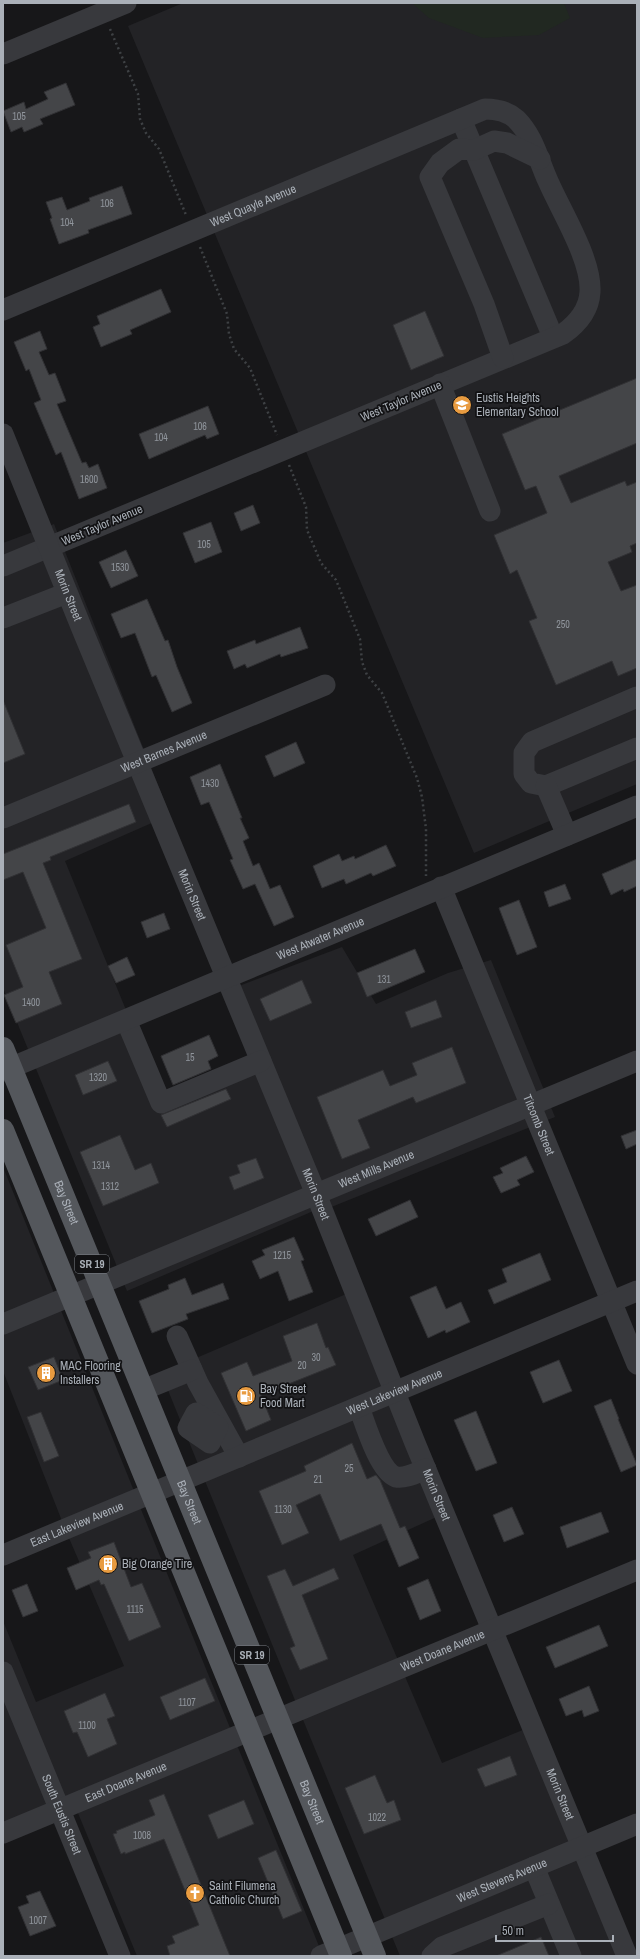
<svg xmlns="http://www.w3.org/2000/svg" width="640" height="1959" font-family="'Archivo Narrow',sans-serif">
<style>
.built{fill:#232326}
.green{fill:#212821}
.building{fill:#444548;stroke:#313134}
.lines{fill:none;stroke-linecap:round;stroke-linejoin:round}
.path{stroke:#3e4144;stroke-width:2.5;stroke-dasharray:2 3;stroke-linecap:butt}
.minor{stroke:#38393d;stroke-width:21}
.major{stroke:#54575c;stroke-width:22}
.labels{text-anchor:middle;dominant-baseline:central;stroke-width:3.5;stroke-linejoin:round;paint-order:stroke}
.number-label{font-size:10px;fill:#90959c}
.shield{fill:#121214;stroke:#7c8187;stroke-width:1}
.shield-label{font-size:11px;font-weight:bold;fill:#aab0b8}
.street-label{font-size:12px;fill:#aab0b8;stroke:#121214}
.poi-label{font-size:12px;fill:#aab0b8;stroke:#121214;text-anchor:start}
</style>
<rect width="100%" height="100%" fill="#171719"/>
<path class="built" d="M183,3H637V784L474,853L128,26Z
M54,524L170,815L65,861L160,1093L254,1054L231,989L342,947L376,1004L448,973L491,960L555,1117L319,1212L318,1209L127,1291L3,988V543Z
M3,1167L134,1491L62,1521L3,1371Z
M358,1289L397,1382L198,1464L161,1373Z
M404,1398L452,1510L353,1555L442,1763L540,1723L633,1956H400L205,1481Z
M140,1507L323,1956H137L73,1801L3,1834V1621L36,1702L124,1666L69,1538Z"/>
<path class="green" d="M412,3H564L570,18L539,35L483,38L429,18Z"/>
<path class="building" d="M66,83L75,105L40,119L43,124L24,132L22,127L11,132L3,111L24,102L26,109L48,99L44,92Z
M122,186L132,214L88,230L89,233L59,244L50,219L52,218L46,202L62,197L67,210L90,201L89,198Z
M161,289L171,312L130,330L132,334L101,347L93,327L100,324L97,316Z
M425,311L444,356L411,370L393,325Z
M40,331L47,349L39,352L49,375L55,373L66,401L57,404L82,463L86,462L89,468L98,464L107,488L79,499L61,452L56,455L34,403L41,400L29,369L26,371L14,342Z
M637,378V443L559,476L571,503L625,481L627,486L637,482V543L630,546L632,552L608,562L621,591L637,585V668L618,676L612,661L556,685L529,621L537,618L517,570L510,574L494,535L547,513L536,486L525,490L502,434Z
M208,406L219,434L207,439L205,435L149,459L139,434Z
M253,505L260,523L241,531L234,513Z
M211,522L222,552L195,563L183,533Z
M126,550L138,576L111,588L99,562Z
M147,599L165,641L168,640L177,667L192,703L172,712L156,675L152,677L135,633L121,638L111,614Z
M300,627L308,648L281,657L280,654L247,668L245,664L234,669L227,651L255,640L256,644Z
M3,700L25,754L3,763Z
M296,742L305,763L274,777L265,756Z
M220,764L242,818H240L249,838L243,841L253,866L259,863L270,889L280,885L294,917L274,926L255,884L243,889L230,860L233,859L209,802L201,805L190,777Z
M129,804L136,822L50,857L51,860L43,863L82,959L49,972L62,1004L16,1023L4,995L23,987L6,945L46,928L23,872L3,880V854Z
M386,845L396,866L373,876L371,873L346,884L344,879L322,888L313,866L339,854L342,861L354,856L355,859Z
M637,859V886L624,892L623,889L611,895L602,874Z
M565,884L571,899L549,907L544,892Z
M519,900L537,947L517,955L499,908Z
M164,913L170,929L147,938L141,922Z
M415,949L425,972L367,997L357,973Z
M127,957L135,975L116,983L108,966Z
M302,980L312,1003L270,1021L260,999Z
M436,1000L442,1017L411,1028L405,1012Z
M209,1035L218,1056L208,1061L211,1069L173,1085L161,1056Z
M452,1047L466,1083L416,1103L413,1097L358,1120L370,1148L342,1159L317,1097L383,1070L390,1086L417,1075L412,1063Z
M108,1061L117,1081L83,1095L75,1075Z
M226,1089L231,1099L167,1127L161,1115Z
M637,1130V1144L626,1149L621,1136Z
M120,1135L135,1170L151,1163L159,1183L103,1206L80,1152Z
M526,1156L534,1172L517,1180L520,1185L501,1193L493,1177L503,1173L500,1168Z
M256,1158L264,1178L234,1190L229,1177L240,1173L237,1165Z
M410,1200L418,1217L376,1236L368,1219Z
M294,1237L304,1260L301,1261L313,1292L289,1301L278,1271L260,1279L252,1261L265,1255L262,1250Z
M540,1253L551,1280L494,1304L488,1290L507,1282L502,1269Z
M185,1278L192,1295L223,1283L229,1299L186,1314L188,1319L152,1333L139,1301L169,1289L168,1285Z
M436,1286L446,1309L461,1302L470,1322L446,1333L445,1330L428,1338L410,1297Z
M317,1323L326,1348L328,1347L336,1365L261,1395L271,1420L246,1431L221,1373L247,1362L253,1376L292,1361L283,1336Z
M54,1357L63,1380L38,1390L28,1367Z
M559,1360L572,1391L543,1403L530,1372Z
M611,1399L619,1419H618L637,1465L621,1472L594,1406Z
M476,1411L497,1463L476,1471L454,1420Z
M41,1412L59,1456L44,1462L27,1417Z
M352,1443L367,1479L376,1475L380,1480L400,1528L405,1526L419,1558L399,1567L381,1524L340,1541L320,1494L296,1505L309,1533L282,1545L259,1491L306,1471L304,1466Z
M512,1507L524,1534L504,1542L493,1515Z
M601,1512L609,1532L567,1548L560,1527Z
M114,1542L131,1587L142,1583L161,1627L129,1641L104,1584L101,1585L99,1580L76,1590L67,1568L91,1558L88,1552Z
M334,1568L339,1579L302,1595L328,1659L300,1670L290,1648L295,1646L267,1576L285,1569L293,1586Z
M428,1579L441,1611L420,1620L407,1588Z
M27,1584L38,1611L23,1617L12,1590Z
M599,1625L608,1646L555,1668L546,1647Z
M205,1678L215,1701L170,1720L160,1697Z
M589,1686L599,1711L584,1717L582,1710L566,1716L559,1699Z
M105,1693L115,1716L107,1719L117,1744L88,1757L77,1732L73,1733L64,1711Z
M510,1756L517,1775L485,1787L477,1769Z
M375,1775L387,1803L394,1800L401,1820L364,1834L345,1788Z
M164,1794L230,1956H170L167,1946L175,1943L172,1936L199,1925L164,1839L125,1854V1852L121,1854L113,1834L117,1833L116,1831L155,1815L149,1800Z
M244,1800L254,1824L218,1839L208,1815Z
M276,1850L302,1911L283,1919L258,1858Z
M40,1891L56,1926L30,1936L18,1907L29,1903L26,1896Z
M541,1937L549,1956H496Z"/>
<g class="lines">
<path class="path" d="M110,29L138,94L140,119L146,133L159,149L186,215
M200,247L227,314L229,334L234,349L250,368L277,435
M289,465L306,507L307,530L321,563L336,580L360,639L362,662L367,675L382,693L417,778L422,797L426,829V876"/>
<g class="minor">
<path d="M3,54L126,3"/>
<path d="M461,119L553,337"/>
<path id="s1" d="M3,310L485,109C497,109 507,111 516,119C534,137 538,159 548,181C561,211 592,260 590,292C589,310 577,324 563,334L3,566"/>
<path d="M503,358L484,304L430,177L440,163L459,149L474,150L494,141L507,143L540,159"/>
<path d="M440,384L490,511"/>
<path id="s2" d="M3,434L82,629L316,1194L415,1443L627,1956"/>
<path d="M3,618L67,593"/>
<path d="M637,697L532,742L524,753V774L531,783L546,786L637,748"/>
<path d="M546,786L567,835"/>
<path id="s3" d="M3,818L325,685"/>
<path id="s4" d="M441,887L637,1364"/>
<path d="M126,1020L161,1103L261,1061"/>
<path id="s5" d="M3,1071L637,806"/>
<path id="s6" d="M3,1324L637,1061"/>
<path d="M177,1336L198,1383L239,1457"/>
<path d="M143,1390L192,1370"/>
<path d="M359,1407C365,1423 379,1471 396,1477C405,1479 418,1472 426,1469"/>
<path d="M196,1413L218,1427L210,1443L188,1428Z"/>
<path id="s7" d="M3,1555L637,1291"/>
<path id="s8" d="M3,1672L120,1956"/>
<path id="s9" d="M3,1833L637,1570"/>
<path d="M534,1867L571,1956"/>
<path id="s10" d="M321,1956L637,1824"/>
<path d="M432,1956L442,1947L549,1904"/>
</g>
<g class="major">
<path id="s11" d="M3,1048L375,1956"/>
<path d="M3,1130L341,1956"/>
</g>
</g>
<defs>
<symbol id="school-disc" viewBox="-11 -11 22 22"><circle r="9.5" fill="#e89b40" stroke="#121214"/><path d="M0-5L7-2L0 1L-7-2ZM-4 1L0 2.5L4 1V4Q0 6-4 4Z" fill="#fff"/></symbol>
<symbol id="building-disc" viewBox="-11 -11 22 22"><circle r="9.5" fill="#e89b40" stroke="#121214"/><path d="M-4-6H4V6H1V3H-1V6H-4ZM-2.5-4.3h1.7v1.8h-1.7ZM.8-4.3h1.7v1.8H.8ZM-2.5-1h1.7V.8h-1.7ZM.8-1h1.7V.8H.8Z" fill="#fff"/></symbol>
<symbol id="fuel-disc" viewBox="-11 -11 22 22"><circle r="9.5" fill="#e89b40" stroke="#121214"/><path d="M-5.5-6h7V0h2V4h1.3V-2.5L3-4.5l.8-.8L6-3V5H2.5V1h-1V6h-7ZM-4.2-4.7v3.2H.2V-4.7Z" fill="#fff"/></symbol>
<symbol id="church-disc" viewBox="-11 -11 22 22"><circle r="9.5" fill="#e89b40" stroke="#121214"/><path d="M-1.2-6h2.4v3.5h3.3v2.4h-3.3V6h-2.4V-.1h-3.3v-2.4h3.3Z" fill="#fff"/></symbol>
</defs>
<g fill-rule="evenodd">
<use href="#school-disc" x="451" y="394" width="22" height="22"/>
<use href="#building-disc" x="35" y="1362" width="22" height="22"/>
<use href="#fuel-disc" x="235" y="1385" width="22" height="22"/>
<use href="#building-disc" x="97" y="1553" width="22" height="22"/>
<use href="#church-disc" x="184" y="1882" width="22" height="22"/>
</g>
<g class="labels">
<g class="number-label">
<text x="19" y="116">105</text>
<text x="107" y="203">106</text>
<text x="67" y="222">104</text>
<text x="200" y="426">106</text>
<text x="161" y="437">104</text>
<text x="89" y="479">1600</text>
<text x="204" y="544">105</text>
<text x="120" y="567">1530</text>
<text x="563" y="624">250</text>
<text x="210" y="783">1430</text>
<text x="384" y="979">131</text>
<text x="31" y="1002">1400</text>
<text x="190" y="1057">15</text>
<text x="98" y="1077">1320</text>
<text x="101" y="1165">1314</text>
<text x="110" y="1186">1312</text>
<text x="282" y="1255">1215</text>
<text x="316" y="1357">30</text>
<text x="302" y="1365">20</text>
<text x="349" y="1468">25</text>
<text x="318" y="1479">21</text>
<text x="283" y="1509">1130</text>
<text x="135" y="1609">1115</text>
<text x="187" y="1702">1107</text>
<text x="87" y="1725">1100</text>
<text x="377" y="1817">1022</text>
<text x="142" y="1835">1008</text>
<text x="38" y="1920">1007</text>
</g>
<g class="shield">
<rect x="75" y="1255" width="34" height="18" rx="3"/>
<rect x="235" y="1646" width="34" height="18" rx="3"/>
</g>
<g class="shield-label">
<text x="92" y="1264">SR 19</text>
<text x="252" y="1655">SR 19</text>
</g>
<g class="street-label">
<text stroke="none"><textPath href="#s1" startOffset="271">West Quayle Avenue</textPath></text>
<text transform="translate(401 401) rotate(-23)">West Taylor Avenue</text>
<text transform="translate(102 525) rotate(-23)">West Taylor Avenue</text>
<text stroke="none"><textPath href="#s2" startOffset="174">Morin Street</textPath></text>
<text stroke="none"><textPath href="#s3" startOffset="174">West Barnes Avenue</textPath></text>
<text stroke="none"><textPath href="#s2" startOffset="498">Morin Street</textPath></text>
<text stroke="none"><textPath href="#s5" startOffset="344">West Atwater Avenue</textPath></text>
<text stroke="none"><textPath href="#s4" startOffset="257">Titcomb Street</textPath></text>
<text stroke="none"><textPath href="#s6" startOffset="404">West Mills Avenue</textPath></text>
<text stroke="none"><textPath href="#s2" startOffset="822">Morin Street</textPath></text>
<text stroke="none"><textPath href="#s11" startOffset="167">Bay Street</textPath></text>
<text stroke="none"><textPath href="#s7" startOffset="424">West Lakeview Avenue</textPath></text>
<text stroke="none"><textPath href="#s2" startOffset="1146">Morin Street</textPath></text>
<text stroke="none"><textPath href="#s11" startOffset="491">Bay Street</textPath></text>
<text stroke="none"><textPath href="#s7" startOffset="80">East Lakeview Avenue</textPath></text>
<text stroke="none"><textPath href="#s9" startOffset="476">West Doane Avenue</textPath></text>
<text stroke="none"><textPath href="#s9" startOffset="133">East Doane Avenue</textPath></text>
<text stroke="none"><textPath href="#s2" startOffset="1470">Morin Street</textPath></text>
<text stroke="none"><textPath href="#s11" startOffset="815">Bay Street</textPath></text>
<text stroke="none"><textPath href="#s8" startOffset="154">South Eustis Street</textPath></text>
<text stroke="none"><textPath href="#s10" startOffset="196">West Stevens Avenue</textPath></text>
</g>
<g class="poi-label">
<text x="476" y="398">Eustis Heights<tspan x="476" dy="14">Elementary School</tspan></text>
<text x="60" y="1366">MAC Flooring<tspan x="60" dy="14">Installers</tspan></text>
<text x="260" y="1389">Bay Street<tspan x="260" dy="14">Food Mart</tspan></text>
<text x="122" y="1564">Big Orange Tire</text>
<text x="209" y="1886">Saint Filumena<tspan x="209" dy="14">Catholic Church</tspan></text>
</g>
</g>
<rect width="640" height="1959" fill="none" stroke="#aab0b8" stroke-width="8"/>
<path d="M496 1935v6h117v-6" fill="none" stroke="#aab0b8" stroke-width="2"/>
<text x="502" y="1935" font-size="12" fill="#aab0b8" stroke="#121214" stroke-width="3" paint-order="stroke">50 m</text>
</svg>
